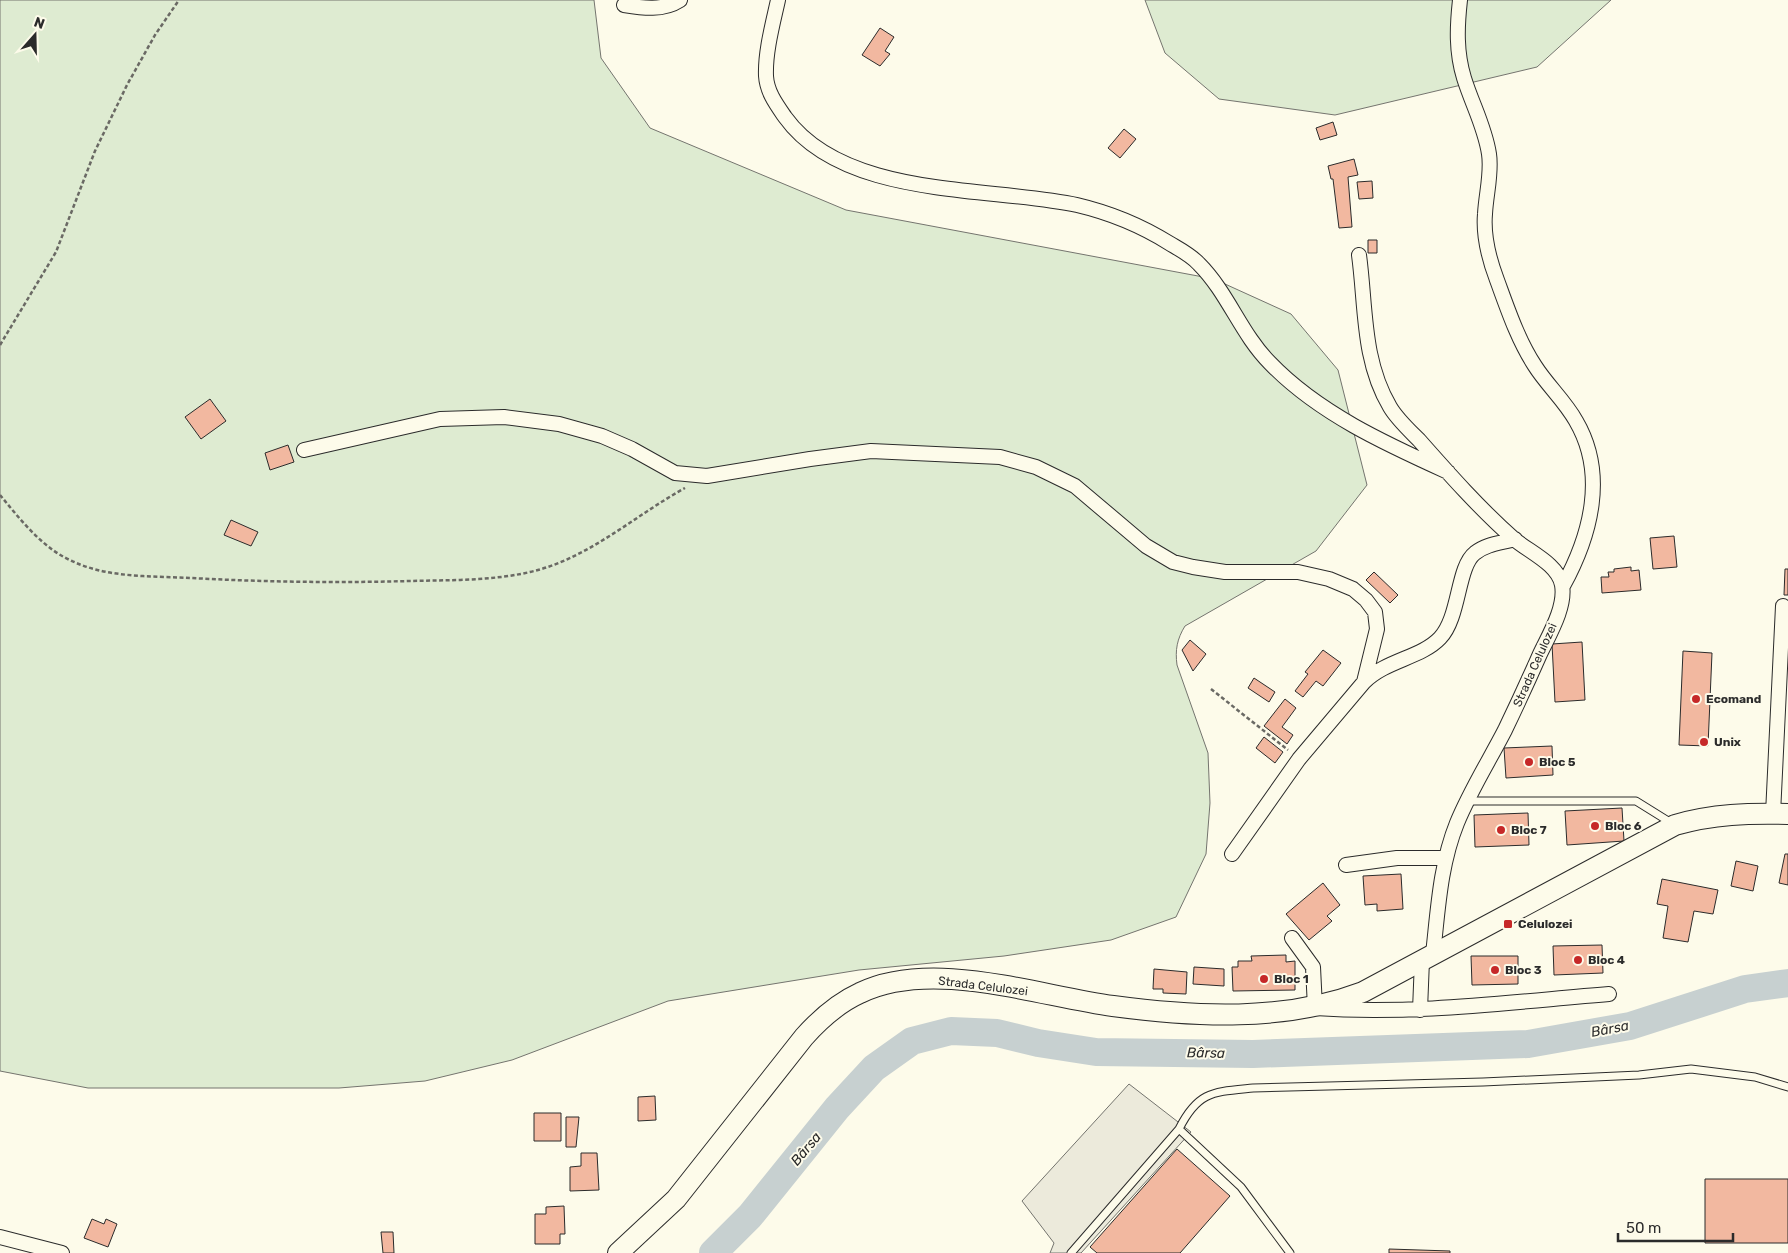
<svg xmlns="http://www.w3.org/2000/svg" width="1788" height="1253" font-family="Rubik,sans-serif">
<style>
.green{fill:#deebd1;stroke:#74746e}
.parking{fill:#eceadb;stroke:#74746e}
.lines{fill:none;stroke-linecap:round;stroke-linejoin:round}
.river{stroke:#c7d0d0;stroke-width:28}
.building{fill:#f2b8a0;stroke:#2b2b2b}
.lane-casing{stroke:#2b2b2b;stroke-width:9}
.street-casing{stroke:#2b2b2b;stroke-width:16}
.secondary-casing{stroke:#2b2b2b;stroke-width:22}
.path{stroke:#6a6964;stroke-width:2.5;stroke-dasharray:4 2.5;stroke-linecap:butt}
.lane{stroke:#fdfbea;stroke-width:7}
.street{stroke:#fdfbea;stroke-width:14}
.secondary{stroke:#fdfbea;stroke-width:20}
.poi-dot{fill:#c62828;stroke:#fdfbea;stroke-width:2}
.labels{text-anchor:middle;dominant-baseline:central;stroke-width:4;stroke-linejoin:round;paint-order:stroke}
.street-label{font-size:12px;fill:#2b2b2b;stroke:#fdfbea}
.poi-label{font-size:12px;font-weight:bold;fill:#2b2b2b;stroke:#fdfbea;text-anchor:start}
.water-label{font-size:14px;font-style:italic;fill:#2b2b2b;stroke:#fdfbea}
</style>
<rect width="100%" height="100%" fill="#fdfbea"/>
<path class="green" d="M0,0H594L601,58L650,128L846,210L1214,279L1291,314L1338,370L1367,485L1316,551L1185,626C1177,639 1175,650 1177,665L1208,753L1210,803L1206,854L1176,917L1111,940L1004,956L859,970L668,1001L512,1060L425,1081L339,1088H88L0,1071Z
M1145,0H1611L1537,67L1335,115L1219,99L1165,53Z"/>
<path class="parking" d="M1129,1084L1191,1132L1081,1253H1050L1054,1243L1022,1201Z"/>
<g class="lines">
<path class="river" d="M713,1253L750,1216L837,1108L874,1068L912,1041L951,1031L997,1033L1038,1043L1096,1052L1253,1054L1528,1044L1630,1026L1745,989L1788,983"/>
</g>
<path class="building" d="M880,28L894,37L885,51L890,54L880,66L862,55Z
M1333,122L1337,135L1320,140L1316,128Z
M1124,129L1136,139L1120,158L1108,148Z
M1354,159L1358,175L1348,177L1352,227L1339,228L1333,179H1331L1328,166Z
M1372,181L1373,198L1359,199L1357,182Z
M1368,240H1377V253H1368Z
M210,399L226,421L201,439L185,417Z
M288,445L294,462L270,470L265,453Z
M231,520L258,532L251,546L224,535Z
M1674,536L1677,567L1653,569L1650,538Z
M1631,567V571L1639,570L1641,590L1602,593L1601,577H1609L1608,572H1614V569Z
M1785,569H1788V595H1784Z
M1374,572L1398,595L1390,603L1366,580Z
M1190,640L1206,654L1193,671L1182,650Z
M1582,642L1585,700L1555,702L1552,644Z
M1323,650L1341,663L1323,686L1316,681L1303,697L1295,691L1308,674L1305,672Z
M1683,651L1712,653L1708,746L1679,745Z
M1254,678L1275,692L1269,702L1248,688Z
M1285,699L1296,708L1282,727L1293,735L1287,744L1264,726Z
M1264,737L1283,752L1275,763L1256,748Z
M1552,746L1553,775L1506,778L1504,748Z
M1622,808L1624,841L1567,845L1565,811Z
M1528,813L1529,845L1475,847L1474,815Z
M1785,854H1788V885L1779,883Z
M1736,861L1758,866L1753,891L1731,886Z
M1401,874L1403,909L1377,911V904L1365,905L1363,876Z
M1662,879L1718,890L1713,914L1694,911L1688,942L1663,938L1668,906L1657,904Z
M1323,883L1340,905L1327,916L1332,921L1309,940L1286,914Z
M1602,945L1603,973L1554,975L1553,946Z
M1286,955V962L1295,961V990L1233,991L1232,967H1238V961H1252L1251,956Z
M1471,956H1518V984L1472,985Z
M1194,967L1224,969V986L1193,984Z
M1154,969L1187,972L1186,994L1163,993V989H1153Z
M655,1096L656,1120L638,1121V1097Z
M534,1113H561V1141H534Z
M566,1117H579L576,1147H566Z
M1177,1149L1230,1196L1180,1253H1097L1090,1247Z
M581,1153H597L599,1190L570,1191V1167L581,1166Z
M1705,1179H1788V1243H1705Z
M564,1206L565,1234H560V1244H535V1214H546V1207Z
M92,1219L104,1224L106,1219L117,1224L108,1247L84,1238Z
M381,1232H393L394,1253H383Z
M1389,1249L1450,1251V1253H1389Z"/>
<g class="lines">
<defs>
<path id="lane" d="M1468,801H1636L1673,824
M1179,1129L1241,1187L1290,1253
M1071,1253L1179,1129C1198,1091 1213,1092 1253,1088L1483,1082L1639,1075L1691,1069L1755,1077L1788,1087"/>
<path id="street" d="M778,0C773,23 765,52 766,76C767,92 776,104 785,117C844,199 988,186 1077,205C1111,213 1140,225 1169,243C1179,249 1191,255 1199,264C1228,293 1241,334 1270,363C1318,413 1386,444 1448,472
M1460,0C1457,27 1456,52 1464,78C1472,104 1485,127 1489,154C1492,173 1486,194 1485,214C1483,237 1489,259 1497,280C1508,310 1518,340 1535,366C1547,385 1565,401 1576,421C1607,474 1591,535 1563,586
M624,5C643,8 663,11 680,0
M1359,255C1366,306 1362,360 1390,407C1397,419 1409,430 1419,440C1449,474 1480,509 1514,539C1529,552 1558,564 1562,585C1566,607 1549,635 1540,654C1529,679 1517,705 1505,730C1489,761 1470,791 1457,823C1440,865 1438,910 1433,954
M304,450L440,419L504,417L559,424L602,436L632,449L675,473L707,476L810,459L871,451L1000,457L1036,467L1075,486L1146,546L1173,562L1193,567L1225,572H1298L1329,579L1353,589L1366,600L1375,612L1377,629L1364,682
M1773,814L1783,606
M1232,854L1299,759L1364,682C1386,660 1421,658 1440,638C1460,617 1457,567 1475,553C1486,544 1501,543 1515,539
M1346,865L1397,858H1446
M1292,938L1313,967L1315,1008C1413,1015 1511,1002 1609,994
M1420,1010L1422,960
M0,1237L62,1253"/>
<path id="secondary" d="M618,1253L676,1199L804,1037C820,1019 838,1003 860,993C932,958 1038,996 1113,1006C1195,1017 1284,1022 1363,992L1675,825C1713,814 1749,813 1788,814"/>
</defs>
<use href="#lane" class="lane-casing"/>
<use href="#street" class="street-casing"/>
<use href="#secondary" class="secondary-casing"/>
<path class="path" d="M0,345L56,252L95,151L127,85L155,35L179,0
M0,495C20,519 42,548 72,561C107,578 152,576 191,578C264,582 336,583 409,581C449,580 491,581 530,572C588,559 634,516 685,488
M1211,689L1288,750"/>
<use href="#lane" class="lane"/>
<use href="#street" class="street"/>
<use href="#secondary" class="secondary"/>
</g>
<g class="poi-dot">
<circle cx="1696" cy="699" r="5"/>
<circle cx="1704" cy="742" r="5"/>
<circle cx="1529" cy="762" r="5"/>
<circle cx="1595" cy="826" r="5"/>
<circle cx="1501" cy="830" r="5"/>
<rect x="1503" y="919" width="10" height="10" rx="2.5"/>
<circle cx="1578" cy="960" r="5"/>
<circle cx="1495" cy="970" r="5"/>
<circle cx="1264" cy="979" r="5"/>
</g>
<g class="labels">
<g class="street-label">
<text transform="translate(1535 665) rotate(-66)">Strada Celulozei</text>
<text transform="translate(983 986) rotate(7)">Strada Celulozei</text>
</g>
<g class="poi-label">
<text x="1706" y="699">Ecomand</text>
<text x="1714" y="742">Unix</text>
<text x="1539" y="762">Bloc 5</text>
<text x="1605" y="826">Bloc 6</text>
<text x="1511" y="830">Bloc 7</text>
<text x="1518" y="924">Celulozei</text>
<text x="1588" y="960">Bloc 4</text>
<text x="1505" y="970">Bloc 3</text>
<text x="1274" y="979">Bloc 1</text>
</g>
<g class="water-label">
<text transform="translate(1610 1029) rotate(-11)">Bârsa</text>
<text transform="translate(1206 1053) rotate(1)">Bârsa</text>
<text transform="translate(806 1149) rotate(-50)">Bârsa</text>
</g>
</g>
<g transform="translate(35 35) rotate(20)" stroke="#fdfbea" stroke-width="4" paint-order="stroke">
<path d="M0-4L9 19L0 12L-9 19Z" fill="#2b2b2b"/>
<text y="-8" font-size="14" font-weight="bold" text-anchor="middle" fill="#2b2b2b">N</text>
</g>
<path d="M1618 1233v8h115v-8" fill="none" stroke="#2b2b2b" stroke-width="2.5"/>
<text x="1626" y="1233" font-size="15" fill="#2b2b2b" stroke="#fdfbea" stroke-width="4" paint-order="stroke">50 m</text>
</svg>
